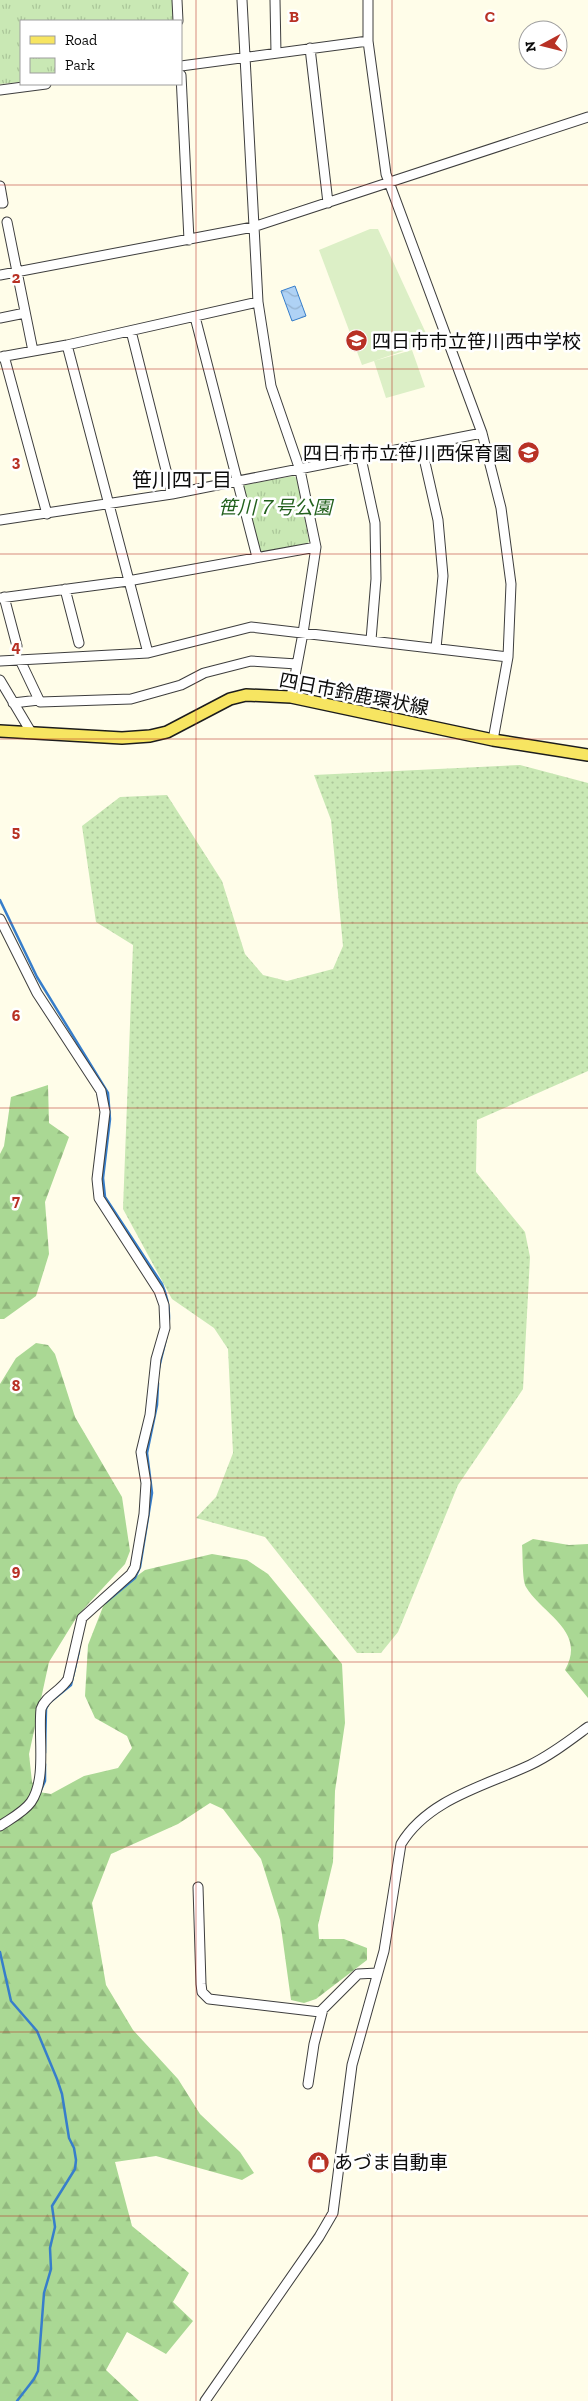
<svg xmlns="http://www.w3.org/2000/svg" width="588" height="2401" font-family="'Zilla Slab','Noto Sans JP',serif">
<style>
.grass{fill:url(#grass-dots)}
.forest{fill:url(#forest-firs)}
.park{fill:url(#park-tufts)}
.pitch{fill:#dcefc6}
.water{fill:url(#water-waves);stroke:#377ecb}
.lines{fill:none;stroke-linecap:round;stroke-linejoin:round}
.stream{stroke:#377ecb;stroke-width:2.5}
.minor-casing{stroke:#3e3e3e;stroke-width:11}
.major-casing{stroke:#1c1c1c;stroke-width:14}
.minor{stroke:#fff;stroke-width:9}
.major{stroke:#f7e561;stroke-width:11}
.grid{fill:none;stroke:#b83125;stroke-width:1;stroke-opacity:0.55}
.labels{text-anchor:middle;dominant-baseline:central;stroke-width:5;stroke-linejoin:round;paint-order:stroke}
.poi-label{font-size:19px;fill:#0b0b0b;stroke:#fff;text-anchor:start}
.park-label{font-size:19px;font-style:italic;fill:#23611d;stroke:#fff}
.street-label{font-size:19px;fill:#0b0b0b;stroke:#fff}
.neighbourhood-label{font-size:20px;fill:#0b0b0b;stroke:#fff}
.grid-label{font-size:16px;text-anchor:middle;font-weight:bold;fill:#b83125;stroke:#fff;stroke-width:5;stroke-linejoin:round;paint-order:stroke}
</style>
<defs>
<pattern id="grass-dots" width="8" height="8" patternUnits="userSpaceOnUse" patternTransform="scale(1.25)"><rect width="8" height="8" fill="#c9e8b4"/><path d="M2 2h.1M6 6h.1" fill="none" stroke="#abc699" stroke-width="1.8" stroke-linecap="round"/></pattern>
<pattern id="forest-firs" width="22" height="20" patternUnits="userSpaceOnUse" patternTransform="scale(1.25)"><rect width="22" height="20" fill="#aad894"/><path d="M5 1l3.5 6h-7zM16 11l3.5 6h-7z" fill="#91b87e"/></pattern>
<pattern id="park-tufts" width="24" height="20" patternUnits="userSpaceOnUse" patternTransform="scale(1.25)"><rect width="24" height="20" fill="#c9e8b4"/><path d="M3 7l-1-3M5 7V3M7 7l1-3M15 17l-1-3M17 17v-4M19 17l1-3" fill="none" stroke="#abc699"/></pattern>
<pattern id="water-waves" width="16" height="10" patternUnits="userSpaceOnUse" patternTransform="scale(1.25)"><rect width="16" height="10" fill="#afd2f5"/><path d="M0 5q4-4 8 0t8 0" fill="none" stroke="#95b3d1"/></pattern>
</defs>
<rect width="100%" height="100%" fill="#fffde9"/>
<path class="grass" d="M520,765L588,783V1071L477,1120L476,1172L525,1232L530,1257L523,1389L458,1485L398,1632L381,1653H357L265,1537L196,1518L216,1497L233,1453L228,1349L214,1328L172,1299L123,1209L133,945L96,922L82,826L120,797L167,795L222,881L245,954L263,975L287,981L333,969L343,946L331,820L314,775Z"/>
<path class="forest" d="M48,1085L49,1123L69,1137L45,1202L49,1254L36,1296L4,1319H0V1154L4,1146L11,1097Z
M36,1343L48,1345L55,1354L75,1417L122,1497L130,1551L125,1564L78,1615L49,1662L29,1754L32,1782L39,1792L51,1794L84,1776L118,1768L132,1748L127,1736L95,1718L85,1696L88,1645L106,1599L145,1570L212,1554L247,1560L268,1574L342,1664L345,1723L335,1791L333,1862L318,1925L319,1939H344L367,1948V1960L316,1999L304,2003L291,2000L280,1920L261,1859L223,1809L210,1803L178,1824L111,1854L92,1903L106,1985L133,2030L178,2079L200,2114L240,2152L254,2173L242,2180L156,2156L115,2162L132,2226L189,2273L173,2302L193,2321L166,2354L127,2332L106,2370L139,2401H0V1384L16,1358Z
M533,1539L569,1545L588,1544V1698L565,1670C587,1631 543,1615 526,1587C522,1580 523,1555 522,1545Z"/>
<path class="park" d="M0,0H173L174,21H21V82L0,84Z
M293,476L297,478L309,541L308,544L262,552L259,550L242,488L244,485Z"/>
<path class="pitch" d="M370,229H378L430,342L374,361L412,350L425,387L386,398L374,361L362,365L319,250Z"/>
<path class="water" d="M295,286L306,316L292,321L281,291Z"/>
<g class="lines">
<path class="stream" d="M0,900L37,977L108,1093L110,1119L103,1178L105,1197L162,1284C176,1317 166,1335 159,1368
M105,1603L135,1578L140,1567L152,1493L147,1453L157,1405L158,1383
M45,1753L46,1709L49,1703L71,1685L79,1651
M37,1799L45,1781V1764
M0,1952L11,2001L37,2031L57,2079L62,2094L69,2138L74,2148L76,2160L75,2169L52,2206L55,2227L50,2248L51,2269L44,2293L38,2371L34,2379L17,2401"/>
<defs>
<path id="minor" d="M177,0L178,21
M242,0L258,302L271,386L300,470L316,547L303,633L291,697
M275,0L276,53
M368,0V41L386,174L482,433L501,508L511,584L508,657L493,740
M310,48L328,203
M181,66L368,41
M181,75L189,240
M0,90L46,84
M0,186L3,203H0
M7,222L33,351
M0,275L253,227L588,117
M195,317L257,557
M0,318L25,313
M131,331L172,494
M67,345L148,653
M4,356L47,514
M0,357L67,345L258,302
M421,445L438,520L443,576L436,648
M361,458L375,523L376,579L371,640
M0,520L172,494L482,433
M65,589L79,643
M4,597L17,646
M0,598L128,581L316,547
M20,660L40,702L131,699L181,685L204,673L251,661L297,664
M0,661L148,653L251,627L508,657
M0,680L31,732
M13,703L39,700
M0,919L37,993L101,1091L105,1112L97,1179L99,1198L159,1291L164,1305L165,1328L156,1359L150,1415L141,1452L146,1483L144,1514L135,1567L131,1574L82,1618L68,1679C61,1691 45,1696 41,1709C38,1736 47,1779 31,1802C24,1812 10,1819 0,1826
M198,1887L201,1984L202,1992L209,1999L320,2012L358,1974L377,1973
M308,2084L314,2044L323,2009
M205,2401L319,2237L333,2213L352,2065L384,1951L401,1844C428,1799 485,1786 530,1765C551,1755 569,1741 588,1727"/>
<path id="major" d="M0,731L122,738L150,736L167,732L230,699L246,695L291,697L493,740L588,755"/>
</defs>
<use href="#minor" class="minor-casing"/>
<use href="#major" class="major-casing"/>
<use href="#minor" class="minor"/>
<use href="#major" class="major"/>
</g>
<path class="grid" d="M196,0V2401M392,0V2401M0,185H588M0,369H588M0,554H588M0,739H588M0,923H588M0,1108H588M0,1293H588M0,1478H588M0,1662H588M0,1847H588M0,2032H588M0,2216H588"/>
<defs>
<symbol id="school-disc" viewBox="-11 -11 22 22"><circle r="9.5" fill="#b83125" stroke="#fff"/><path d="M0-5L7-2L0 1L-7-2ZM-4 1L0 2.5L4 1V4Q0 6-4 4Z" fill="#fff"/></symbol>
<symbol id="shop-disc" viewBox="-11 -11 22 22"><circle r="9.5" fill="#b83125" stroke="#fff"/><path d="M-5-2.5h2.3a2.7 3.5 0 0 1 5.4 0H5L5.5 6h-11ZM-1.5-2.5h3a1.5 2.3 0 0 0-3 0Z" fill="#fff"/></symbol>
</defs>
<g fill-rule="evenodd">
<use href="#school-disc" x="344" y="328" width="25" height="25"/>
<use href="#school-disc" x="516" y="440" width="25" height="25"/>
<use href="#shop-disc" x="306" y="2150" width="25" height="25"/>
</g>
<g class="labels">
<g class="poi-label">
<text x="372" y="341">四日市市立笹川西中学校</text>
<text x="512" y="453" text-anchor="end">四日市市立笹川西保育園</text>
<text x="334" y="2162">あづま自動車</text>
</g>
<g class="park-label">
<text x="275" y="507">笹川７号公園</text>
</g>
<g class="street-label">
<text transform="translate(354 694) rotate(11)">四日市鈴鹿環状線</text>
</g>
<g class="neighbourhood-label">
<text x="182" y="480">笹川四丁目</text>
</g>
</g>
<g class="grid-label">
<text x="294" y="22">B</text>
<text x="490" y="22">C</text>
<text x="16" y="283">2</text>
<text x="16" y="467">3</text>
<text x="16" y="652">4</text>
<text x="16" y="837">5</text>
<text x="16" y="1021">6</text>
<text x="16" y="1206">7</text>
<text x="16" y="1391">8</text>
<text x="16" y="1576">9</text>
</g>
<rect x="20" y="20" width="162" height="65" fill="#ffffff" stroke="#9d9d9d"/>
<rect x="30" y="36" width="25" height="8" fill="#f7e561" stroke="#9d9d9d"/>
<text x="65" y="45" font-size="15" fill="#0b0b0b">Road</text>
<rect x="30" y="58" width="25" height="15" fill="url(#park-tufts)" stroke="#9d9d9d"/>
<text x="65" y="70" font-size="15" fill="#0b0b0b">Park</text>
<g transform="translate(543 45) rotate(263)"><circle r="24" fill="#ffffff" stroke="#9d9d9d"/>
<path d="M0-4L9 19L0 12L-9 19Z" fill="#b83125"/>
<text y="-8" font-size="14" font-weight="bold" text-anchor="middle" fill="#0b0b0b">N</text>
</g>
</svg>
